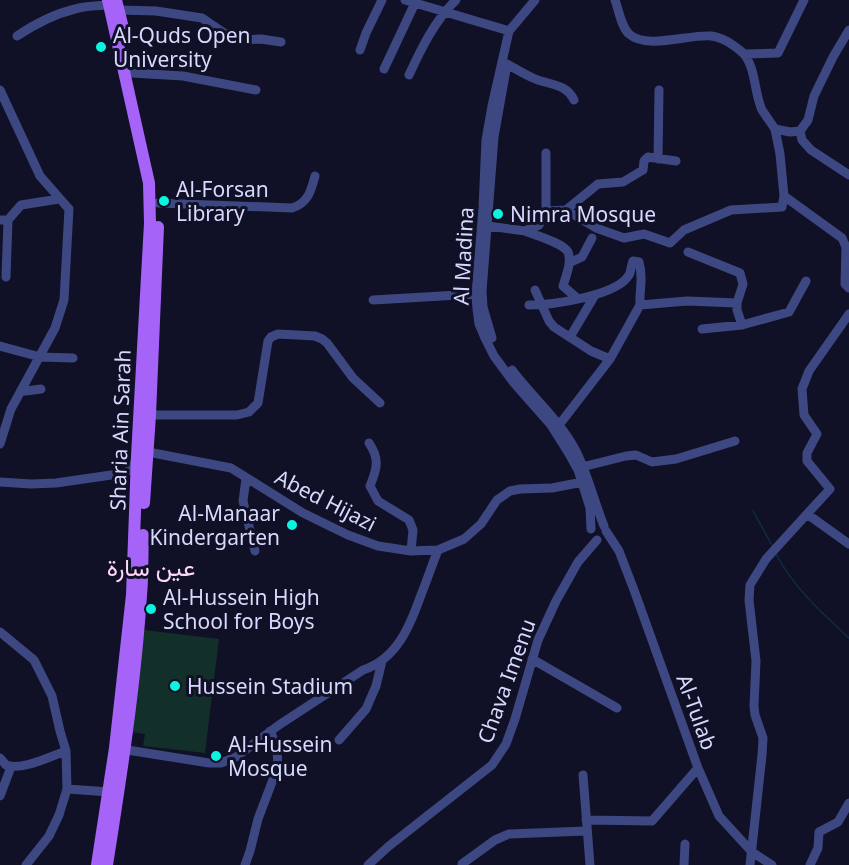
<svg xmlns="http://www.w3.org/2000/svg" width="849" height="865" font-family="'Noto Sans',Vazirmatn,sans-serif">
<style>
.green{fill:#132f29}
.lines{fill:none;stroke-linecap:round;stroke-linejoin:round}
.stream{stroke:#0f2d46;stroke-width:1.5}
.minor{stroke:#3d4882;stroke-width:9}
.major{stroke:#a563f8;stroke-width:12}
.poi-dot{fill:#0cf4e0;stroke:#101026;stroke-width:2}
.labels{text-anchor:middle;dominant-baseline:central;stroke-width:6;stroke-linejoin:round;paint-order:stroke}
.poi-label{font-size:21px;fill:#d7d9fd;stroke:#101026;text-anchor:start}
.street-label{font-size:21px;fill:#d7d9fd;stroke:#101026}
.quarter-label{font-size:24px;fill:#fdd8f7;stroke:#101026}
</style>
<rect width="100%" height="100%" fill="#101026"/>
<path class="green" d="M144,630L219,639L205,753L143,746L145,734L131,732Z"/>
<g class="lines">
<path class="stream" d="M753,511L773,547
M776,554C794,588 821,612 849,638"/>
<path class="minor" d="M405,0L509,31
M535,0L509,31L492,106L486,140L483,208L476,294L477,309L479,324L485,338L494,356L514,383L551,425L568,452L578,470L590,508L591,529
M615,0C619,11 621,26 629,34C647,50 689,34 711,36C722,37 735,46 743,53C756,67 754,93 762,110C766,116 771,123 775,129L790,132L800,131L808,120L814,96L833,57L849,30
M118,10L156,11L202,18L224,33L241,40L261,39L281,42
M17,36C35,24 54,14 75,9C85,6 97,6 109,5
M360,50L366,33L382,0
M744,54L778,53L804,0
M507,64C516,69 524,74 533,78C548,85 566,83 574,100
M384,69L415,3
M132,73L183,76L256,90
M409,75C421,49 435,20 456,0
M0,90L40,176L69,209L64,300L55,328L11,409L0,444
M775,129L780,154L784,196L842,238L846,247L845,284L849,288
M800,131L802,140L811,150L849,175
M658,159L659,90
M158,203L292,208C308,203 311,191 315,176
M566,210L596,228L624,238L644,234L670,243L684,230L731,210L782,207L784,196
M546,211L566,210L598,184L623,182L643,170L644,161L648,157L676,161
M0,220H8L21,205L59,199
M488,226L525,231L539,225L546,211V153
M525,231C535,235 563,243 568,252C572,262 566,276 563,286L578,299
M688,252L740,273L743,284L737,303V310L742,325
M569,263L582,257L592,238
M6,277L8,220
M535,290L549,321L554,327L591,351L610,359
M373,300L476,294
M529,305C552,305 617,296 629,275C631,272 631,265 633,261L639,262C644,279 639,288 640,305
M702,329L742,325L789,312L806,281
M570,337L595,295
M492,338L483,307L482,291L494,137L507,64
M0,346L40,357L73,358
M512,370C532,397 560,420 576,451C588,475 594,501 604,526
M21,390L26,391L41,389
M150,415H237L249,412L258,403L268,341L271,337L278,334L315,336L322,339L327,343L353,378L380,403
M559,425L610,359L640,305L687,301L737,303
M369,443C380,459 377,469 370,486L378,501L409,520L413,530L411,551
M578,470L582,467L626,456L636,455L652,462L676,459L735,441
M246,479L243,501L255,551
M0,482L31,484L56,483L125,473L133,467L137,456L148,452L231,468L303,513L348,535L378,546L411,551L438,550L464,539L481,524L497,500L510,491L520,489L552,488L588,481
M807,514L830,489L807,461V453L817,434L804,415L802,389L809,371L849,314
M606,531L619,551L634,590L698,768L719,816L752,852L772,865
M0,632L34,660L52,696L60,731L66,751L67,789L59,815L49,836L26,865
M532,659L617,708
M339,740L366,709L376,686L382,661
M121,749L209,763H221L236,757L279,725L363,670C397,659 410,626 421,595C427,580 432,565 438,550
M0,758L6,765C22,771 51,756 66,751
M583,775L590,865
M67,789L110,792
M0,796L11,767
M586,820L652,821L698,768
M462,864L495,840L509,834L586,831
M245,865L250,851L258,819L277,769C279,754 276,744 270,731
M368,865L389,846L492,765L506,744L515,719L538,640L556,601L578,562L597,540
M684,865L685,844
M750,865L762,755L763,738L755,715L754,706L756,661L749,600L750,585L766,559L807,514L849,544
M810,865L818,848L819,832L838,822L849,803"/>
<path class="major" d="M116,0L122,24
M144,503L150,415L158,227
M97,865L115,748L132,595L137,456L150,223L149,183L108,0
M107,865C121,776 135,686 141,595C143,575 142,555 143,535"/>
</g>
<g class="poi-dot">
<circle cx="101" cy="47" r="6"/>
<circle cx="164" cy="201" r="6"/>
<circle cx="498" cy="214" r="6"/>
<circle cx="292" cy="525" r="6"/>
<circle cx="151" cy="609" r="6"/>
<circle cx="175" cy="686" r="6"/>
<circle cx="216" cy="756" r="6"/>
</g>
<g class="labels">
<g class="poi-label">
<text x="113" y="35">Al-Quds Open<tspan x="113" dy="24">University</tspan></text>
<text x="176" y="189">Al-Forsan<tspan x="176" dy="24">Library</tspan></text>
<text x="510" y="214">Nimra Mosque</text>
<text x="280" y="513" text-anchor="end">Al-Manaar<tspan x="280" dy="24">Kindergarten</tspan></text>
<text x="163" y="597">Al-Hussein High<tspan x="163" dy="24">School for Boys</tspan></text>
<text x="187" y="686">Hussein Stadium</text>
<text x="228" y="744">Al-Hussein<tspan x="228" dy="24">Mosque</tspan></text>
</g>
<g class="street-label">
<text transform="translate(463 256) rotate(-87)">Al Madina</text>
<text transform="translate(120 430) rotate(-88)">Sharia Ain Sarah</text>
<text transform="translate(326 500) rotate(27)">Abed Hijazi</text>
<text transform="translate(506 681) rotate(-70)">Chava Imenu</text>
<text transform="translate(697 712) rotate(70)">Al-Tulab</text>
</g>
<g class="quarter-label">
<text x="151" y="566">عين سارة</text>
</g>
</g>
</svg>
